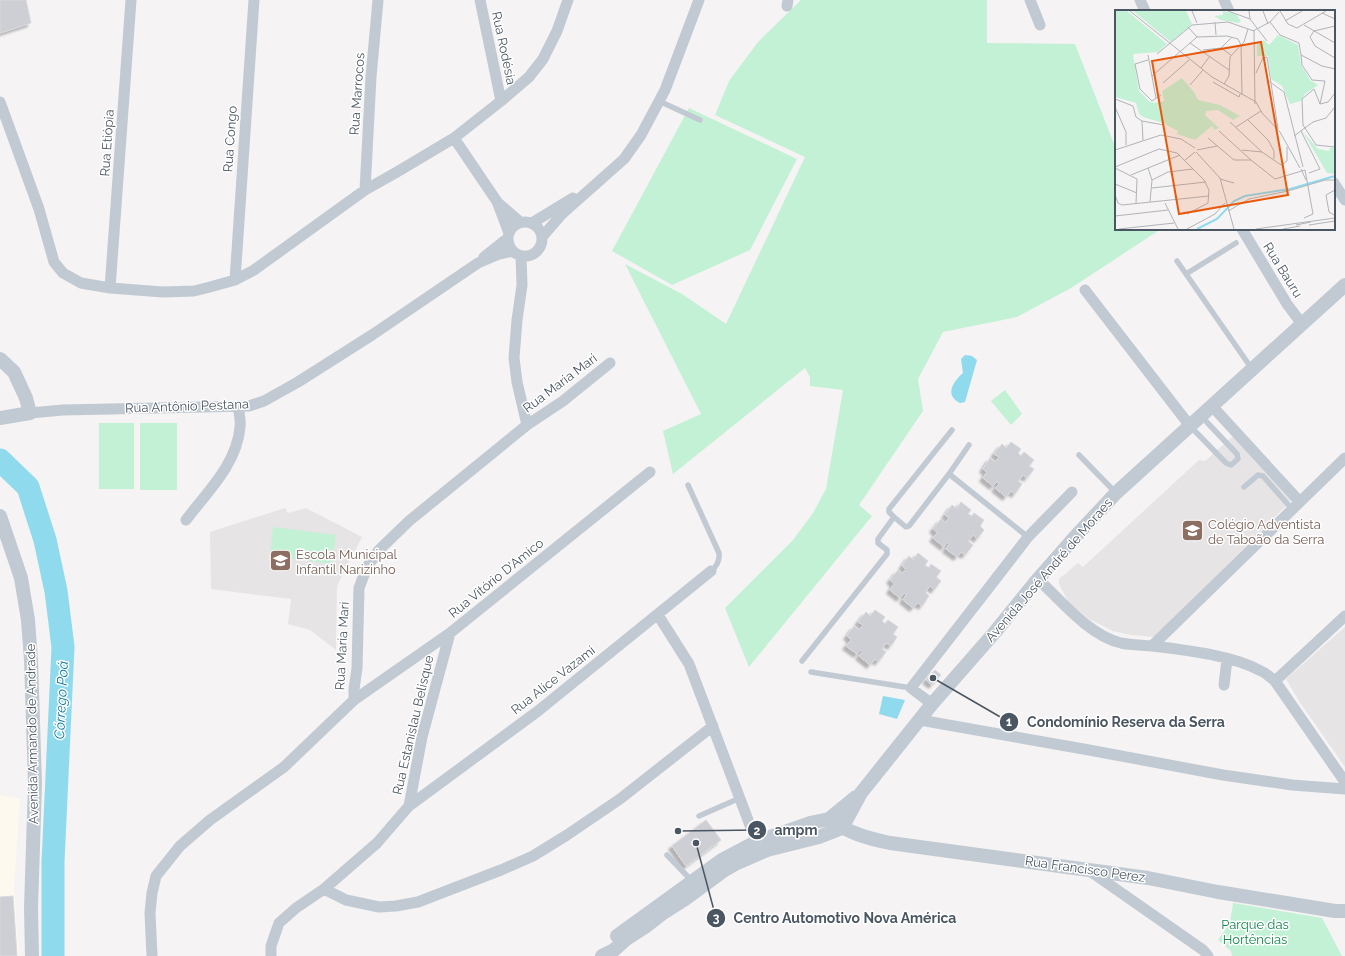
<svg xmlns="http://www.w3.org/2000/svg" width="1345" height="956" font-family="Raleway,sans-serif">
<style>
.commercial{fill:#fdf9ef}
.education{fill:#e6e4e5}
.green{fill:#c3f1d5}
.water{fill:#90daee}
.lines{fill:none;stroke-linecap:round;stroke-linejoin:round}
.river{stroke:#90daee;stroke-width:23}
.building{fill:#cdcfd5;stroke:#d7d9de;filter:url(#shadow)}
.service{stroke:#c1cad2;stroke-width:5.5}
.minor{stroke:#c1cad2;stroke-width:11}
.tertiary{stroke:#c1cad2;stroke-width:14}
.labels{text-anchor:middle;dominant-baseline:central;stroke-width:3;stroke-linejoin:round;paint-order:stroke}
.street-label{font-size:13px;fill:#4a5661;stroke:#fff}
.education-label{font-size:13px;fill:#785e54;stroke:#fff;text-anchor:start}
.park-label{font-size:13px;fill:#17864f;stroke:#fff}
.water-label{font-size:14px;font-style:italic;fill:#0c7c9b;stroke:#fff}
.inset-river{fill:none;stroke:#90daee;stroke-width:2}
.inset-road{fill:none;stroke:#b1b4b9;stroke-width:1}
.view{fill:#e8590c;fill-opacity:0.15;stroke:#e8590c;stroke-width:2}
.inset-edge{fill:none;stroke:#4a5661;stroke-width:2}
.leader{fill:none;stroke:#4a5661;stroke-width:1.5}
.callout-dot{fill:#4a5661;stroke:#fff;stroke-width:1.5}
.mark-label{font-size:12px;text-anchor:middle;font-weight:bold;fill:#fff}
.callout-label{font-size:14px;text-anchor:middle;font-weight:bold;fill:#4a5661;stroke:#fff;stroke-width:3;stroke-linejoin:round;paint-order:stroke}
</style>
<defs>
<filter id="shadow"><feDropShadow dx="-3.5" dy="3.5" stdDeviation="1" flood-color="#0004"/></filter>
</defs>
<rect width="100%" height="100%" fill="#f5f3f3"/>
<path class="commercial" d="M0,795L20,799L14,888L19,956H0Z"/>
<path class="education" d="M1233,436L1294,498L1155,637L1131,635L1113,631L1089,619L1069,603L1059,584V579L1078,563L1083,567L1199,460L1205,461Z
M285,508L288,513L306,508L362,537L337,586L336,650L310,630L288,624L291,599L211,589L210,532Z
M1345,627V767L1299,701L1286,679Z"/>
<path class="green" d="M801,0H987V43L1075,44L1116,149V229H1157L1158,231L1071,288L1017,317L943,332L918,379L923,411L859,505L872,516L749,667L725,608L793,540L813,513L826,489L843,390L810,386V377L805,368L673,474L663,431L701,414L625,264L682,294L726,324L805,157L715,115L729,81L758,42Z
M689,108L797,159L750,250L672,285L612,251Z
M1005,390L1022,414L1011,425L991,401Z
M99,423H134V489H99Z
M140,423H177V490H140Z
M273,527L336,535L332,564L270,555Z
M1233,903L1322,918L1342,956H1232L1231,951L1218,940L1230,923Z"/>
<path class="water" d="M965,355L972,356L977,360L965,402L960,403C944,395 953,382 963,373L961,359Z
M883,696L905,700L897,719L879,714Z"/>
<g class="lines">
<path class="river" d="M0,460L28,487L45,540L56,591L63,647L53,862V956"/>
</g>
<path class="building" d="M0,0H26L31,23L0,33Z
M1011,442L1021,449L1018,453L1021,456L1024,452L1034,460L1029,466L1034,469L1027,478L1023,475L1018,481L1022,484L1015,494L1011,491L1006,497L995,488L999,484L997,482L993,486L983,478L987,472L983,469L990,458L995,462L999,457L994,454L1002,444L1006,448Z
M961,502L971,510L968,514L972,516L974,513L984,520L980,526L984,530L977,539L973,535L968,541L973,545L965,555L961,552L957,557L946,549L949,544L947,542L944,547L933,538L937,533L933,529L941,519L945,523L949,518L945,515L952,505L957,509Z
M918,553L928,561L925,565L929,568L931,564L941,571L936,577L941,581L934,590L930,586L925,592L929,596L922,606L918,603L913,608L903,600L906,595L904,593L900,598L890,590L894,584L890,580L898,570L902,574L906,569L902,566L909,556L913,560Z
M875,610L885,617L882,621L885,624L888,620L898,627L893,634L897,637L891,646L886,643L882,649L886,652L878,662L875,659L870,665L859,656L863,651L861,650L857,654L846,646L851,640L847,636L854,626L859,630L863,625L858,622L866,612L870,616Z
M935,670L941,675L932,685L926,680Z
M706,820L721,840L686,866L672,846Z
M13,896L17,956H0V897Z"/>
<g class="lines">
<path class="service" d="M659,101L700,120
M1177,261L1252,369
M1186,274L1236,243
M1190,426L1226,463L1231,465L1238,459L1237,454L1201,416
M1079,455L1116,493
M949,474L969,445
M688,485L719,553C720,561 717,566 711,571
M1244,487L1258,475L1263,476L1292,509
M894,517L889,512V509L952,430
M802,661L887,554V550L878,543V539L894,517L906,527L909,526L949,474L1028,537
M811,672L911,688
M699,816L740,798
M667,855L692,881"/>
<path class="minor" d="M480,0L501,101
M1030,0L1040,25
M1140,0L1145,11
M1224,0L1229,11
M787,6L788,0
M0,102L39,209L54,262L63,273L81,283L110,288L163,292L194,291L210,287L235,280L254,270L365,190L397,172L454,138L501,101L529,77L543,59L557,31L568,0
M454,138L498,203L520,222
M1334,183L1345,200
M365,190L371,77L378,0
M498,204L509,233
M508 239a17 17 0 1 1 34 0a17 17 0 1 1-34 0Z
M532,223L573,198
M1242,229L1287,304L1302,324
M542,237L562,214L624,159L641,135L665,90L699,0
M521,256L522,285L517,320L514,358L517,382L527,425
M484,257L508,238
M235,280L254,0
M110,288L131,0
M1085,290L1190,426
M1212,406L1300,502
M30,413L63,410L249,406L264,401L298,382L372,335L478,263L499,254L513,251
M186,520C207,492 237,464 240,427C241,421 239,413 238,406
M1038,579C1061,601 1090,636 1121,643C1131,645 1142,645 1152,646C1185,650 1231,655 1261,671C1266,673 1271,678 1275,681L1345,782
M658,615L689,664L759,849
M1152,646L1345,458
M1275,681L1345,616
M1224,685L1227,659
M354,700L450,633L650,472
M932,704L911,688L1028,537L1072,492
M920,720L1089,750L1223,775L1292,785L1345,789
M409,806L538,711L711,571
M1090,871L1203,950L1208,956
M324,889L346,900L379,907L396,906L418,902L501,870L533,856L567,835L620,799L713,726
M152,956L150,913L152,893L156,876L180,846L210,820L284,767L354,700V689L357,668L359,588L367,567L379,550L409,521L527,425L563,401L610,363
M271,956V946L279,923L296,908L324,889L377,843L409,806L422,737L450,633"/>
<path class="tertiary" d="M0,359L14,372L26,398L30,413L0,418
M0,516L21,578L28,620L31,660L35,784L31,908L32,956
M829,819C849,833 866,838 890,843L1148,878L1218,892L1335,911H1345
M617,936L722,860L756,842L810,823L829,819L856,797
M602,956L614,950L625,940L645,927L663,913L685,899L723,871L737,863L767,850L819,837L842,828L861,793L932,704L995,632L1038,579L1074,538L1116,493L1345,285"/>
</g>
<defs>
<symbol id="school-square" viewBox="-11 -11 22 22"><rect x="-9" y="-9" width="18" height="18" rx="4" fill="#8d6e63" stroke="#fff"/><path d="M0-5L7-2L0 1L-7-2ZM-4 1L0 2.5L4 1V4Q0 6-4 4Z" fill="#fff"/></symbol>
</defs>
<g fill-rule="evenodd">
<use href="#school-square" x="1180" y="518" width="25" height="25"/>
<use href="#school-square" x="268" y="548" width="25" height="25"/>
</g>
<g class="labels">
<g class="street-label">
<text transform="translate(504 48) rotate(78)">Rua Rodésia</text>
<text transform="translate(357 94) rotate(-86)">Rua Marrocos</text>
<text transform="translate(230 139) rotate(-86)">Rua Congo</text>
<text transform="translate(107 143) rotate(-86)">Rua Etiópia</text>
<text transform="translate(1283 270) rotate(58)">Rua Bauru</text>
<text transform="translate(560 383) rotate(-37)">Rua Maria Mari</text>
<text transform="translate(187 406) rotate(-2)">Rua Antônio Pestana</text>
<text transform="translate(1049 570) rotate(-49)">Avenida José André de Moraes</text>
<text transform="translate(496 578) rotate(-39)">Rua Vitório D'Amico</text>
<text transform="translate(342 646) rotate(-87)">Rua Maria Mari</text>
<text transform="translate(553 680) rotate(-38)">Rua Alice Vazami</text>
<text transform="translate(413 725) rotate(-77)">Rua Estanislau Belisque</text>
<text transform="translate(32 734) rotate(-91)">Avenida Armando de Andrade</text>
<text transform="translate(1085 869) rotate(8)">Rua Francisco Perez</text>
</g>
<g class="education-label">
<text x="1208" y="524">Colégio Adventista<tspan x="1208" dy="15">de Taboão da Serra</tspan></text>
<text x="296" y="554">Escola Municipal<tspan x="296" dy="15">Infantil Narizinho</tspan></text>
</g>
<g class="park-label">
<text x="1255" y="924">Parque das<tspan x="1255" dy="15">Hortências</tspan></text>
</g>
<g class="water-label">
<text transform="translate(61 700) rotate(-87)">Córrego Poá</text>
</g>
</g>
<g transform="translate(1115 10)">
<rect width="220" height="220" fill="#f5f3f3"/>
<path d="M0,1H12L52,34L43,42L18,44L24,81L34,91L38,93L49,91L47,81L67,68L79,82L83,90L105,95L125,106L118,110L103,100L91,101L90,105L104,118L99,120L97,116L80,130L62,124L63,121L48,113L28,107L24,104L21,93L0,87ZM18,1H71L77,14L56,32ZM108,1L121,4L126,11L124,13L106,10L99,6L108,5ZM163,25L183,35L186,55L195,70L203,75L190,84L186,91L175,94L167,76L156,69L153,46H142V35L149,30L154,35ZM188,122L203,139L214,141L215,138H220V164L212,163Z" fill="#c3f1d5"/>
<path class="inset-river" d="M82,219L102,209L119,191L130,186L175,179L220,166"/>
<path class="inset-road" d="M15,1L97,67L141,92L147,103L165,122L185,158M77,1L82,13M113,1L135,9M134,1L135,9L152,31M148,1L153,14M165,1L173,14L182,18L211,1M207,3L220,9M170,11L187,1M100,12L101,25M155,12L165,25L184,33L186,45L207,56L220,59M189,15L220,33M220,16L199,21L195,27L200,36L220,48M73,17L82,27M138,21L155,12L164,2M139,21L140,94M75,33L114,60M106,38L116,45M88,40L106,38L117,27M42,44L77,15L113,12L139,21M33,45L41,88M186,45L187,55L197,70L210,71L205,94M33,50L20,54L25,79L37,91L46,85M86,58L95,46M141,63L148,48L152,47L163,119M37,66L82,27L112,26L123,29L126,35L127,85M98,72L124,87L125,84M155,72L169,82L188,157M48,73L74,50M109,74L114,66L115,47L129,32L133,19M75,75L88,60M0,89L18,96L21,107L27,111L49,115M205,94L199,79L187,89L188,115L201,135L220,137M205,94L213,92L220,83M0,97L11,122V135M132,109L153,130L159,141V149M27,111L28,130M115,112L147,142M121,117L146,101M104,121L136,150M186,121L205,159L194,163M179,126L198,112L211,108L220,97M93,128L119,150H136L160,169L190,160M0,140L46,125L66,129L80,138M82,140L102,136M127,140L147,142L166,155L172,151V137M81,142L105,168L119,219M70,150L80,142M0,157L44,139L62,143L89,170L94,180L93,193L72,204M0,158L22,169L21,194M33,158L37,170L35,192M186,159L191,170M16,165L65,145M105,169L119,173M37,170L53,162L78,159M0,174L22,183M37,178L91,172M0,185L3,193L7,195L94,186M50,193L63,219M113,201L134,189L173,181L210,170H220M219,205L214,202L211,185L220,180M0,206L53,200M189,208L198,204L190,160M181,215L196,212M194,215L220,211M4,219L59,213M72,219L100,204L110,193M141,219L220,208M168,219L185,216"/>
<path class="view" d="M146,32L173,185L64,204L37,51Z"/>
<rect width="220" height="220" class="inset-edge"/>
</g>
<path class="leader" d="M933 678L1009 722M678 831L757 830M696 843L716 918"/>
<g class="callout-dot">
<circle cx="933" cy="678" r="4"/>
<circle cx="678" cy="831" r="4"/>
<circle cx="696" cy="843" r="4"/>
<circle cx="1009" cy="722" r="10"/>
<circle cx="757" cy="830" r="10"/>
<circle cx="716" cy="918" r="10"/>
</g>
<g class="mark-label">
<text x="1009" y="726">1</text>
<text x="757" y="835">2</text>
<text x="716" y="922">3</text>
</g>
<g class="callout-label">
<text x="1126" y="727">Condomínio Reserva da Serra</text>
<text x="796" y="835">ampm</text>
<text x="845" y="923">Centro Automotivo Nova América</text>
</g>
</svg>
